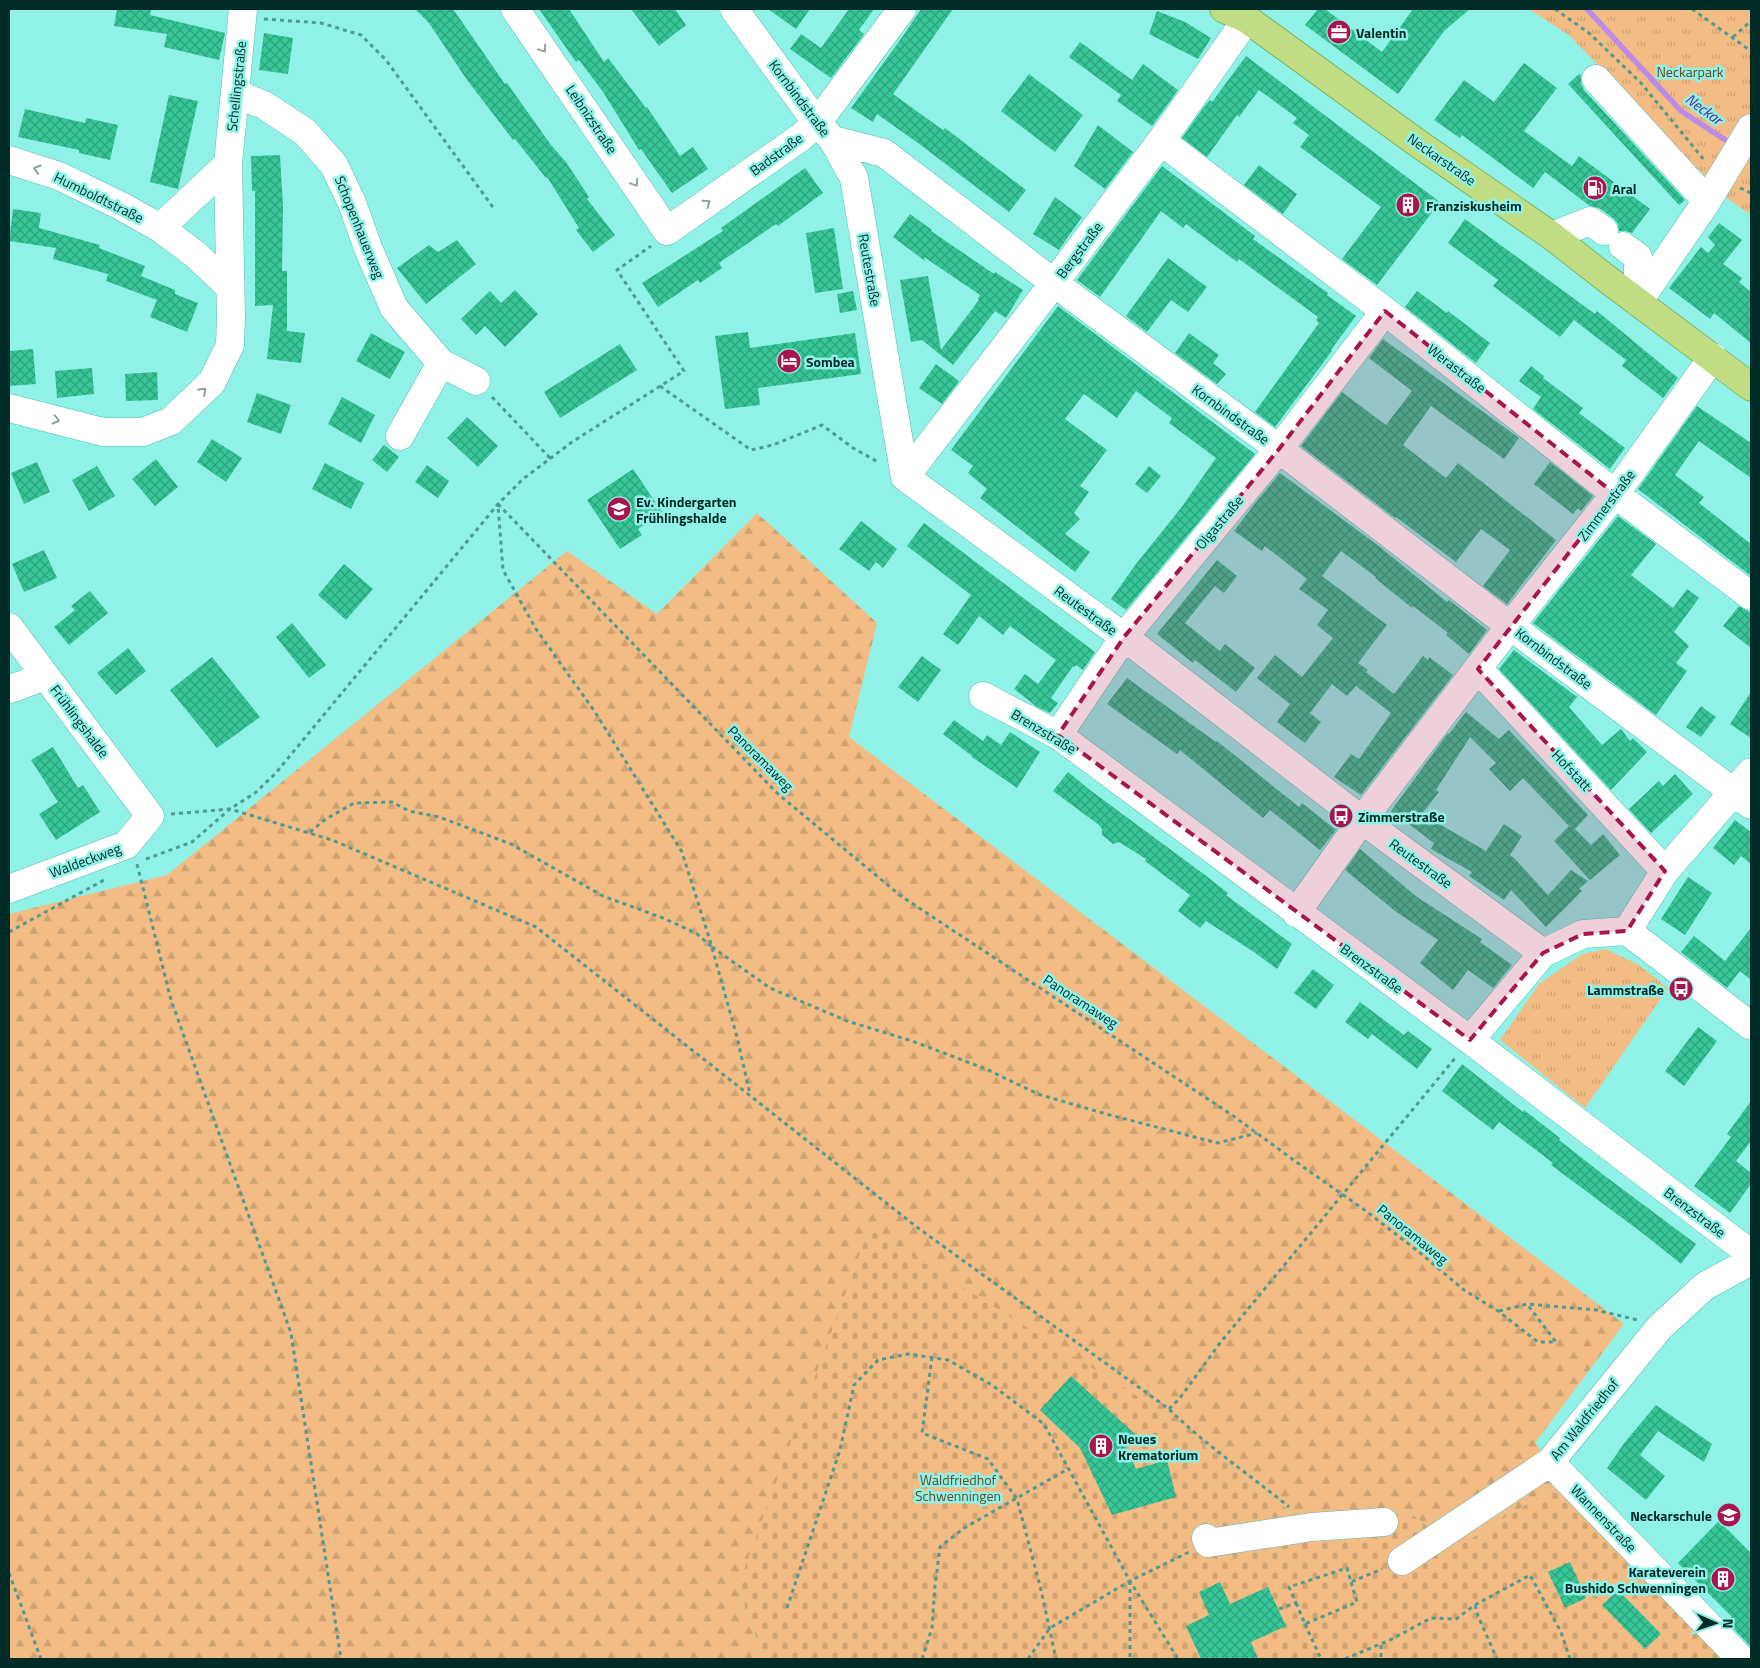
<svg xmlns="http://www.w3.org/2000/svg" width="1760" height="1668" font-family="'Titillium Web',sans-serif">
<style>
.grass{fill:url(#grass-tufts)}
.forest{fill:url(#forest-firs)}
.cemetery{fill:url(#cemetery-stones)}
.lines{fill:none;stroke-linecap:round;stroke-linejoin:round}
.stream{stroke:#ba8ce8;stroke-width:5.5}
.building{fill:url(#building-cross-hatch)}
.minor-casing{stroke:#5bbdb2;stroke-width:29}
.major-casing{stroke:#62902e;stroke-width:29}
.path{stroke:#519a92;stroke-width:3;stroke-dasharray:4 4;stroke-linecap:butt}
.minor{stroke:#fff;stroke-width:28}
.major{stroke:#c1dd84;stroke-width:28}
.oneway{stroke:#8ca09e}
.marked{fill:#a8144d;fill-opacity:0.2;stroke:#a8144d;stroke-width:4;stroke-dasharray:10 6;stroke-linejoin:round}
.labels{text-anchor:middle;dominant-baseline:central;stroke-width:5;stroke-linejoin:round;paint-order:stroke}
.poi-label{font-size:14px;font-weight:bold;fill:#002b27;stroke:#90f2e6;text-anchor:start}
.park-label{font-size:14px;fill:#694825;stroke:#90f2e6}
.street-label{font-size:14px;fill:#002b27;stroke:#90f2e6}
.water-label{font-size:15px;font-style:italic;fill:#5d1e8a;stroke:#90f2e6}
</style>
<defs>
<pattern id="grass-tufts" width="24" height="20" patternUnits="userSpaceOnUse" patternTransform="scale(1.25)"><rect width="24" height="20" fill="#f2bc84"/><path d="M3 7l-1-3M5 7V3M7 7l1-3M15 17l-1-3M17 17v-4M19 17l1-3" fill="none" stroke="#cea272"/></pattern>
<pattern id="forest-firs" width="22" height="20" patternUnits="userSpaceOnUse" patternTransform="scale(1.25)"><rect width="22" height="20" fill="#f2bc84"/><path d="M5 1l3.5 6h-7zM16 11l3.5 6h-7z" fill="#cea272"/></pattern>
<pattern id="cemetery-stones" width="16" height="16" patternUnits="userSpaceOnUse" patternTransform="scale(1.25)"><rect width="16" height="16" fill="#f2bc84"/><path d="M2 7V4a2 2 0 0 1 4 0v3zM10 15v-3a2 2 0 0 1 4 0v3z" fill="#cea272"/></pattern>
<pattern id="building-cross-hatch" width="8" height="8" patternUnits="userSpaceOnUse" patternTransform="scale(1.25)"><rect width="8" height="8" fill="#37c697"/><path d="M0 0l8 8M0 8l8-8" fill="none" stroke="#2ca17b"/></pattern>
</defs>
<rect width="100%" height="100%" fill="#90f2e6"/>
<path class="grass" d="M1529,9H1751V215L1725,197L1570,36Z
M1606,949L1639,965L1668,988L1585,1108L1500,1040L1539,984L1582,954Z"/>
<path class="forest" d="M757,513L877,623L849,737L1624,1324L1535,1443L1566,1480L1456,1548L1410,1513L1295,1515L1145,1401L738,1586L764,1659H9V914L167,875L567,551L657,614Z"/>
<path class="cemetery" d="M869,1229L1145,1401L1295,1515L1410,1513L1456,1548L1566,1480L1728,1659H764L738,1586Z"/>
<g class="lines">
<path class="stream" d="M1587,9L1681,111L1733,145"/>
</g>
<path class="building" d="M117,9H151L150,15L225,33L219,60L164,47L167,34L114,26Z
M415,9H453L505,84L507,83L551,145L566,162L589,197L587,199L615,235L593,252L576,230L579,228L547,177L546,178L515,139L513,140L467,80L429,23Z
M539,9H569L604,62L608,58L646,108L647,107L680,156L693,147L708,169L672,193L641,149L639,150L603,92L579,60L576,62Z
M631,9H675L686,25L659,46Z
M768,9H810L796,29Z
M849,9H874L859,30L864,34L831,78L790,49L801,34L821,48Z
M921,9H953L893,94L943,130L945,128L1026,190L1009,212L918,143L877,114L873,122L851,108L903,36Z
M1318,9H1325L1382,52L1413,9H1470L1444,31L1398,94L1305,25Z
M1157,11L1185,22L1211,38L1198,59L1149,34Z
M264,33L293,38L288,74L259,70Z
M1080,42L1132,80L1143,64L1178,90L1152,126L1117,101L1121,95L1069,57Z
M1246,56L1440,202L1377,285L1342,259L1381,207L1300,147L1309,135L1293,123L1297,118L1259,90L1239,117L1237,115L1207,157L1182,138L1203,108L1210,100L1212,102Z
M1524,63L1557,88L1524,131L1572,166L1579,156L1650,209L1632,233L1625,231H1619L1618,224L1613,218L1599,208L1590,206L1545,172L1533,188L1462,135L1460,138L1434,120L1464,80L1494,102Z
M1029,74L1083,115L1055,152L1001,111Z
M1579,74L1581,75V83L1584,90L1685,200L1679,205L1568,84Z
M169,95L198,101L178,189L150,182Z
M25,109L85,123L86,118L118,125L110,160L79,153V150L18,137Z
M1098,125L1133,152L1105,189L1074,166Z
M280,155L283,207L282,271H287V331L305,333L301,363L267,359L273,305L255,306V191H252L251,156Z
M1259,165L1297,194L1283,214L1244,185Z
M1162,166L1255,236L1253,239L1328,293L1327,295L1356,316L1331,350L1332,351L1275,427L1255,412L1319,323L1316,320L1318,317L1295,300L1239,259L1237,262L1186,224L1183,228L1161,211L1100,297L1077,280Z
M805,168L823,193L778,226L776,224L719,263L722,268L700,283L698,280L658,307L642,283L723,231L721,228Z
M1055,197L1082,217L1059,250L1033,234Z
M13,209L41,213L39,228L100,245L99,248L145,266L141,276L175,290V294L198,303L187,332L150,317L157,300L106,281L108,274L53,259L56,248L9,241Z
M910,214L932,230L931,231L994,274L995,272L1023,290L1006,318L995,311L953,365L922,340L911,342L900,280L928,276L941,350L979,300L978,299L980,295L924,257L925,261L893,237Z
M1465,219L1595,314L1597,311L1678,378L1663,398L1622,366L1626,360L1574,320L1560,337L1493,286L1498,280L1448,243Z
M1719,223L1742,240L1723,264L1742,278L1739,282L1751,292V343L1714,313L1710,319L1669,288L1701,247L1708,253L1715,245L1708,237Z
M834,228L843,289L815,293L806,233Z
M457,240L476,264L426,304L397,268L429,245L438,252Z
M1168,258L1207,287L1188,312L1171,300L1147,332L1126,316Z
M515,290L538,314L505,347L485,326L476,335L461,319L490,291L501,303Z
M853,291L857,310L840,313L837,294Z
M1417,291L1447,313L1448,311L1490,343L1476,363L1405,307Z
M1058,306L1255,454L1126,610L1111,599L1136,564L1181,508L1216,458L1169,423L1172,418L1136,391L1117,418L1084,394L1065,419L1107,450L1080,486L1089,492L1074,513L1080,519L1065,534L1090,552L1075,572L980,498L987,489L968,473L973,466L951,450Z
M748,332L750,348L855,333L861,374L758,388L760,405L725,409L715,336Z
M371,333L405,352L390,379L356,361Z
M1189,333L1219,355L1213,363L1226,374L1217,384L1175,353Z
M1383,339L1519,438L1504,459L1431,406L1403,445L1446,478L1458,463L1556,540L1507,604L1483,586L1510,550L1481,529L1456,562L1396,517L1395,518L1301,446L1342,392L1386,425L1412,391L1369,358Z
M620,344L637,370L560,418L544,392Z
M33,349L36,384L9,386V351Z
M936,364L959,381L942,404L919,388Z
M1531,366L1544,376L1543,378L1583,408L1579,413L1625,448L1610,469L1533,409L1541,397L1519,381Z
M92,368L94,394L57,398L55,371Z
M157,372L158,400L126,401L125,374Z
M257,393L291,405L281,434L247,422Z
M342,397L375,415L361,443L328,424Z
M1697,406L1751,443V478L1699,441L1675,475L1704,497L1699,503L1751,544V576L1638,489Z
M467,417L498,446L478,467L447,438Z
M212,439L242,458L226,482L197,462Z
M384,445L399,457L387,472L372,460Z
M156,459L178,487L155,506L132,479Z
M37,462L50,492L24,504L11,473Z
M1550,462L1593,496L1581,511L1578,508L1573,514L1534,484Z
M325,463L364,483L351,509L312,489Z
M427,465L449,481L438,498L415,482Z
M97,466L115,496L89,511L72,480Z
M1149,466L1161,476L1147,493L1135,484Z
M633,469L662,512L638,529L642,535L620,549L587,500Z
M1280,473L1380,547L1447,602L1449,600L1487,630L1469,654L1446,635L1448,633L1413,606L1412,608L1375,578L1376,577L1341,551L1322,576L1387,625L1358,663L1368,670L1366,672L1394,694L1423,656L1428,660L1429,657L1453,675L1361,795L1334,777L1351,754L1359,759L1391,713L1356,686L1347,696L1332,684L1310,713L1321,722L1305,743L1277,722L1290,704L1257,678L1275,655L1302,677L1333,638L1317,625L1328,610L1299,589L1307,579L1265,546L1262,551L1234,531L1256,502Z
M1618,516L1656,544L1631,575L1673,608L1687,589L1699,598L1674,632L1689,646L1676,663L1687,671L1656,715L1533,623Z
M861,521L897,549L883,568L876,562L869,571L839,549Z
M924,523L1095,652L1083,670L1076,665L1074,667L1073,666L1051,698L1058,703L1050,713L1037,707L1014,689L1025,674L1038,684L1056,660L1010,626L1003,635L979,616L958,645L943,634L971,595L907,546Z
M44,550L57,578L24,592L12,564Z
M1217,560L1237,576L1224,593L1215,586L1185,623L1220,651L1225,644L1255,668L1236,692L1195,660L1193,663L1157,634Z
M344,564L373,589L346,620L318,595Z
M90,591L108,613L69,645L54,627L75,610L71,606Z
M1739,606L1751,613V648L1723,626Z
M292,623L326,665L309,678L276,637Z
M128,648L146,671L116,695L97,673Z
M1514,650L1577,697L1569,707L1602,745L1621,729L1630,741L1633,738L1647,752L1611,790L1499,669Z
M922,656L941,670L918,702L898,687Z
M212,657L260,717L217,748L170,690Z
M1127,678L1216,742L1217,741L1299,807L1302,803L1336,830L1320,850L1270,810L1263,818L1180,750L1177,754L1107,704Z
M1751,692V738L1730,724Z
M1701,706L1716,717L1701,737L1686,727Z
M1466,712L1499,739L1509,730L1588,815L1575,829L1591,845L1603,834L1620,855L1590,880L1554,841L1569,826L1523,778L1510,791L1489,769L1496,763L1470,737L1436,790L1439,792L1422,814L1486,851L1504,824L1522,836L1510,855L1515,859L1548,895L1571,870L1588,881L1579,889L1582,891L1546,927L1511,890L1504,900L1469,876L1472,872L1431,849L1434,843L1391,811L1448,733L1449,734Z
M954,720L983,741L987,735L1001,745L1010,732L1040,752L1017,788L972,757V756L943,734Z
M53,747L78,788L83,785L100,812L56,840L39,814L58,802L31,760Z
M1068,772L1090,790L1205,875L1228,893L1226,895L1292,944L1277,969L1254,952L1206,921L1200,928L1178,911L1190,895L1145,861L1146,859L1119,842L1113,844L1102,835V829L1099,825L1053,791Z
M1675,774L1693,794L1651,833L1629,809L1659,781L1663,786Z
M1735,820L1751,832V864L1741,856L1734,865L1713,848Z
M1360,849L1417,897L1482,939L1480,942L1512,965L1493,988L1468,970L1453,990L1420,963L1438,940L1395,911L1345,870Z
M1688,877L1712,893L1685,935L1661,919Z
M1751,928V980L1740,971L1727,988L1681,952L1694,936L1725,961Z
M1313,969L1334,985L1316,1009L1294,993Z
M1360,1002L1404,1035L1408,1031L1432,1049L1417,1069L1372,1034L1368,1039L1345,1022Z
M1698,1027L1717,1041L1684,1086L1665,1071Z
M1462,1064L1523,1112L1524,1110L1560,1138L1559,1140L1605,1176L1696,1244L1681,1264L1645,1235L1551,1165L1553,1163L1499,1122L1493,1130L1442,1091Z
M1751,1101V1141L1736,1161L1751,1173V1184L1730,1213L1694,1186L1731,1137L1727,1134Z
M1071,1376L1135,1434L1124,1443L1136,1469L1167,1460L1176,1497L1112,1515L1080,1448L1040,1410Z
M1656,1405L1712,1444L1704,1462L1658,1431L1640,1455L1665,1476L1646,1500L1607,1468L1625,1442Z
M1719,1521L1751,1553V1647L1727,1622L1732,1617L1678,1563Z
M1570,1562L1586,1598L1565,1608L1548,1572Z
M1220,1582L1230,1604L1268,1587L1286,1626L1251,1642L1258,1659H1201L1186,1626L1209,1615L1199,1592Z
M1618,1590L1661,1634L1645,1649L1602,1605Z"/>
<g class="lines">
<defs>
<path id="minor" d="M515,9L667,231L801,137L817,123L902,9
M734,9L817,123L833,140L854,178L905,477L1124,637L1362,820L1543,953
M1596,79L1707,201
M236,94L264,105L305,132L334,165L352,203L368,248L394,308L441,363L400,436
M833,140L884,153L1054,283L1279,449L1510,626L1751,805
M1161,141L1385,311L1615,494L1751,596
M9,160L59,176L121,206L160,228
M228,164L160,228L196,255L230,287
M1552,236L1590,221L1604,231
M1623,246L1638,257V302
M1638,302L1707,201L1751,128
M441,363L476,381
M9,408L103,432H143L171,421L212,382L230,345L231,318L228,164L243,9
M905,477L1054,283L1161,141L1247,19
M9,627L150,816L126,845L9,889
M1478,669L1665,871
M9,689L16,687L45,676
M983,696L1058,735L1470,1040L1751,1254
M1058,735L1124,637L1279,449L1385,311
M1296,913L1362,820L1510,626L1615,494L1713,357
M1627,931L1665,871L1751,772
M1627,931L1751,1026
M1470,1040L1543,953L1583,934L1627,931
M1550,1462L1741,1659
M1206,1538L1208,1543L1312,1527L1384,1522
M1402,1561L1550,1462L1660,1327L1705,1286L1751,1261"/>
<path id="major" d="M1224,9L1247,19L1416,142L1552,236L1607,279L1751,387"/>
</defs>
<use href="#minor" class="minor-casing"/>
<use href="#major" class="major-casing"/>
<path class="path" d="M1555,9L1589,33L1641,83L1705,161
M1692,9L1751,51
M264,19L321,23L361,35L386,60L495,210
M1733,37L1751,21
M1740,188L1751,193
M660,386L751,450L773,445L822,425L853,448L878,462
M492,397L550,458
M498,504L778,794L901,896L1232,1115L1306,1169L1362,1208L1419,1252L1464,1290L1498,1311L1538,1342H1556L1527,1304
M171,814L230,809L332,840L536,927L918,1228L1169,1409C1205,1445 1249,1474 1289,1507
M310,832L326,819L354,803L392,802L409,811L439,817L511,844L603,896L663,918L696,933L712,947L682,852L595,712L536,629L503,570L498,505
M146,859L192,842L230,809L255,793L275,774L498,504L523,479L572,442L684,371L617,270L651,246
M137,864L171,1000L291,1333L341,1659
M9,932L104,880
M712,947L770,988L847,1021L912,1041L986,1069L1038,1094L1106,1114L1218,1143L1257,1133
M712,948L737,1037L750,1094
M1499,1311L1527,1304L1596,1310L1638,1320
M932,1357L922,1433L988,1459L1017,1499L1041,1590L1056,1659
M1169,1409L1180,1398L1220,1343L1456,1057
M9,1573L41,1659
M1130,1581V1659
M1296,1603L1305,1624L1357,1602L1351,1582
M1475,1605L1530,1575L1561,1632L1570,1659
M787,1608L840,1450L854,1385L878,1360L908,1354L948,1360L992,1385L1044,1424L1130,1581L1178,1659
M1279,1609L1296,1603L1289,1587L1347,1568L1351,1582L1382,1569
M1305,1624L1321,1659
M1381,1645V1659
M922,1659L932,1628L935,1586L940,1547L964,1528L1068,1469
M1028,1659L1050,1628L1130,1581L1189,1552
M1345,1659L1392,1639L1431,1618L1456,1619L1475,1605L1478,1616L1497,1659"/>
<use href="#minor" class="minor"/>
<use href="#major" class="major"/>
</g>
<defs><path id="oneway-chevron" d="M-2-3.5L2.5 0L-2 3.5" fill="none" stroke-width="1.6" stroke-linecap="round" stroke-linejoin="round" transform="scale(1.25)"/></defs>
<g class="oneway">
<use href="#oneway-chevron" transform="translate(543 49) rotate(56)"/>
<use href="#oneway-chevron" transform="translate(37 169) rotate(-163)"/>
<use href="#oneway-chevron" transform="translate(635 183) rotate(56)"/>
<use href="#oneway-chevron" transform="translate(707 203) rotate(-35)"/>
<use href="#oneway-chevron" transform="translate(203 391) rotate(-43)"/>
<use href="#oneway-chevron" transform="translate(56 420) rotate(14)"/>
</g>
<path class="marked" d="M1385,311L1615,494L1478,669L1665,871L1627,931L1583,934L1543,953L1470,1040L1058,735L1124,637L1279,449Z"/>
<defs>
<symbol id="office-disc" viewBox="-11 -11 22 22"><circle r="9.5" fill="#a8144d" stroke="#90f2e6"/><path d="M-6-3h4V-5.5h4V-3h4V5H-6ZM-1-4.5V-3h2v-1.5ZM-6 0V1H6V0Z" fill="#fff"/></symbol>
<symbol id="fuel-disc" viewBox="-11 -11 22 22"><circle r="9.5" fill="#a8144d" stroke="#90f2e6"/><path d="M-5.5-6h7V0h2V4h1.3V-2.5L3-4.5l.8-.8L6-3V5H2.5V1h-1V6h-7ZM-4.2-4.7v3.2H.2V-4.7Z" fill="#fff"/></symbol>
<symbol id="building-disc" viewBox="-11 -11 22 22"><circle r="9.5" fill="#a8144d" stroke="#90f2e6"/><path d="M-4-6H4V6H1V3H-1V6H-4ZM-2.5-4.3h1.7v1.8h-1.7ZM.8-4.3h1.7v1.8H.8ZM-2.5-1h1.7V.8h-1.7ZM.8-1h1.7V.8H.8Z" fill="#fff"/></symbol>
<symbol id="hotel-disc" viewBox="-11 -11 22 22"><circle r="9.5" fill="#a8144d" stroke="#90f2e6"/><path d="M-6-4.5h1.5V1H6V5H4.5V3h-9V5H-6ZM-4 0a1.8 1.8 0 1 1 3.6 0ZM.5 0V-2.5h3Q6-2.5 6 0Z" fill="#fff"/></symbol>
<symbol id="school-disc" viewBox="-11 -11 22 22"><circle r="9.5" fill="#a8144d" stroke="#90f2e6"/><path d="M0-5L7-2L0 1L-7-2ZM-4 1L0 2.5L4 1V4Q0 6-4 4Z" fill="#fff"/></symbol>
<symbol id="bus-disc" viewBox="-11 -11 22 22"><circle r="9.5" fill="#a8144d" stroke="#90f2e6"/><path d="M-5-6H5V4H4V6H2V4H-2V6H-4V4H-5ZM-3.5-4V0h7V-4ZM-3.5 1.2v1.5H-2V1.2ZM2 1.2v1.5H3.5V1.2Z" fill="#fff"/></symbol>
</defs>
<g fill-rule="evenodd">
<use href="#office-disc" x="1325" y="18" width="28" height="28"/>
<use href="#fuel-disc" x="1581" y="174" width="28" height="28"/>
<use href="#building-disc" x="1394" y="191" width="28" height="28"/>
<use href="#hotel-disc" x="775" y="347" width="28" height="28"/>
<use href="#school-disc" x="605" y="495" width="28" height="28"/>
<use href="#bus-disc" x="1327" y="802" width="28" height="28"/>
<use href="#bus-disc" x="1667" y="975" width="28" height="28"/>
<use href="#building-disc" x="1087" y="1432" width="28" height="28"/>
<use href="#school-disc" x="1715" y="1501" width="28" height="28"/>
<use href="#building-disc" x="1709" y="1565" width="28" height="28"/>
</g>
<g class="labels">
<g class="poi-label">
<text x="1356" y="32">Valentin</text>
<text x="1612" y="188">Aral</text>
<text x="1426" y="205">Franziskusheim</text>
<text x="806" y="361">Sombea</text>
<text x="636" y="501">Ev. Kindergarten<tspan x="636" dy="16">Frühlingshalde</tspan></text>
<text x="1358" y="816">Zimmerstraße</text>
<text x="1664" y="989" text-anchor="end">Lammstraße</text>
<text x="1118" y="1438">Neues<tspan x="1118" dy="16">Krematorium</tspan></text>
<text x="1712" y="1515" text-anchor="end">Neckarschule</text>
<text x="1706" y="1571" text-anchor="end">Karateverein<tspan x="1706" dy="16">Bushido Schwenningen</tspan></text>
</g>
<g class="park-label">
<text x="1690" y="71">Neckarpark</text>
<text x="958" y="1479">Waldfriedhof<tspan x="958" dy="16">Schwenningen</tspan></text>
</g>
<g class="street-label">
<text transform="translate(236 86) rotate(-84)">Schellingstraße</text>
<text transform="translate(800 98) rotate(53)">Kornbindstraße</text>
<text transform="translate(592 119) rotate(56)">Leibnizstraße</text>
<text transform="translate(776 154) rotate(-36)">Badstraße</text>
<text transform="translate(1442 159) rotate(35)">Neckarstraße</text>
<text transform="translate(99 197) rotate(26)">Humboldtstraße</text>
<text transform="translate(360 227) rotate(68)">Schopenhauerweg</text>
<text transform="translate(1079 250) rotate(-53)">Bergstraße</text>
<text transform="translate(870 270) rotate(80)">Reutestraße</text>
<text transform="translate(1457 368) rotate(38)">Werastraße</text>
<text transform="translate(1231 414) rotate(36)">Kornbindstraße</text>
<text transform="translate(1606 505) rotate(-53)">Zimmerstraße</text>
<text transform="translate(1219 522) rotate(-50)">Olgastraße</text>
<text transform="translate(1086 610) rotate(36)">Reutestraße</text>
<text transform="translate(1554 658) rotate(37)">Kornbindstraße</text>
<text transform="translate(80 721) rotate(53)">Frühlingshalde</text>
<text transform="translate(1044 731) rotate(31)">Brenzstraße</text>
<text transform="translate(761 758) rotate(45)">Panoramaweg</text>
<text transform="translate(1572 770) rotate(47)">Hofstatt</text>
<text transform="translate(85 860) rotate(-20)">Waldeckweg</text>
<text transform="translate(1421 863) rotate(36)">Reutestraße</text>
<text transform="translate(1372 968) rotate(36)">Brenzstraße</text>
<text transform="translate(1081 1001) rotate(33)">Panoramaweg</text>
<text transform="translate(1695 1212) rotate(37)">Brenzstraße</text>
<text transform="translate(1413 1234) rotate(39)">Panoramaweg</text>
<text transform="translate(1584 1419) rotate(-51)">Am Waldfriedhof</text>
<text transform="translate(1604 1518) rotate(46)">Wannenstraße</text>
</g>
<g class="water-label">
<text transform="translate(1704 109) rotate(36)">Neckar</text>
</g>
</g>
<rect width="1760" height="1668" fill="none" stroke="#002b27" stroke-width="20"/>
<g transform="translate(1715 1623) rotate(92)" stroke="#90f2e6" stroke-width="4" paint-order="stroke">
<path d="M0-4L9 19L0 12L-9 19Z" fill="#002b27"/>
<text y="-8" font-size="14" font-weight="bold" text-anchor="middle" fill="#002b27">N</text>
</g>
</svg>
